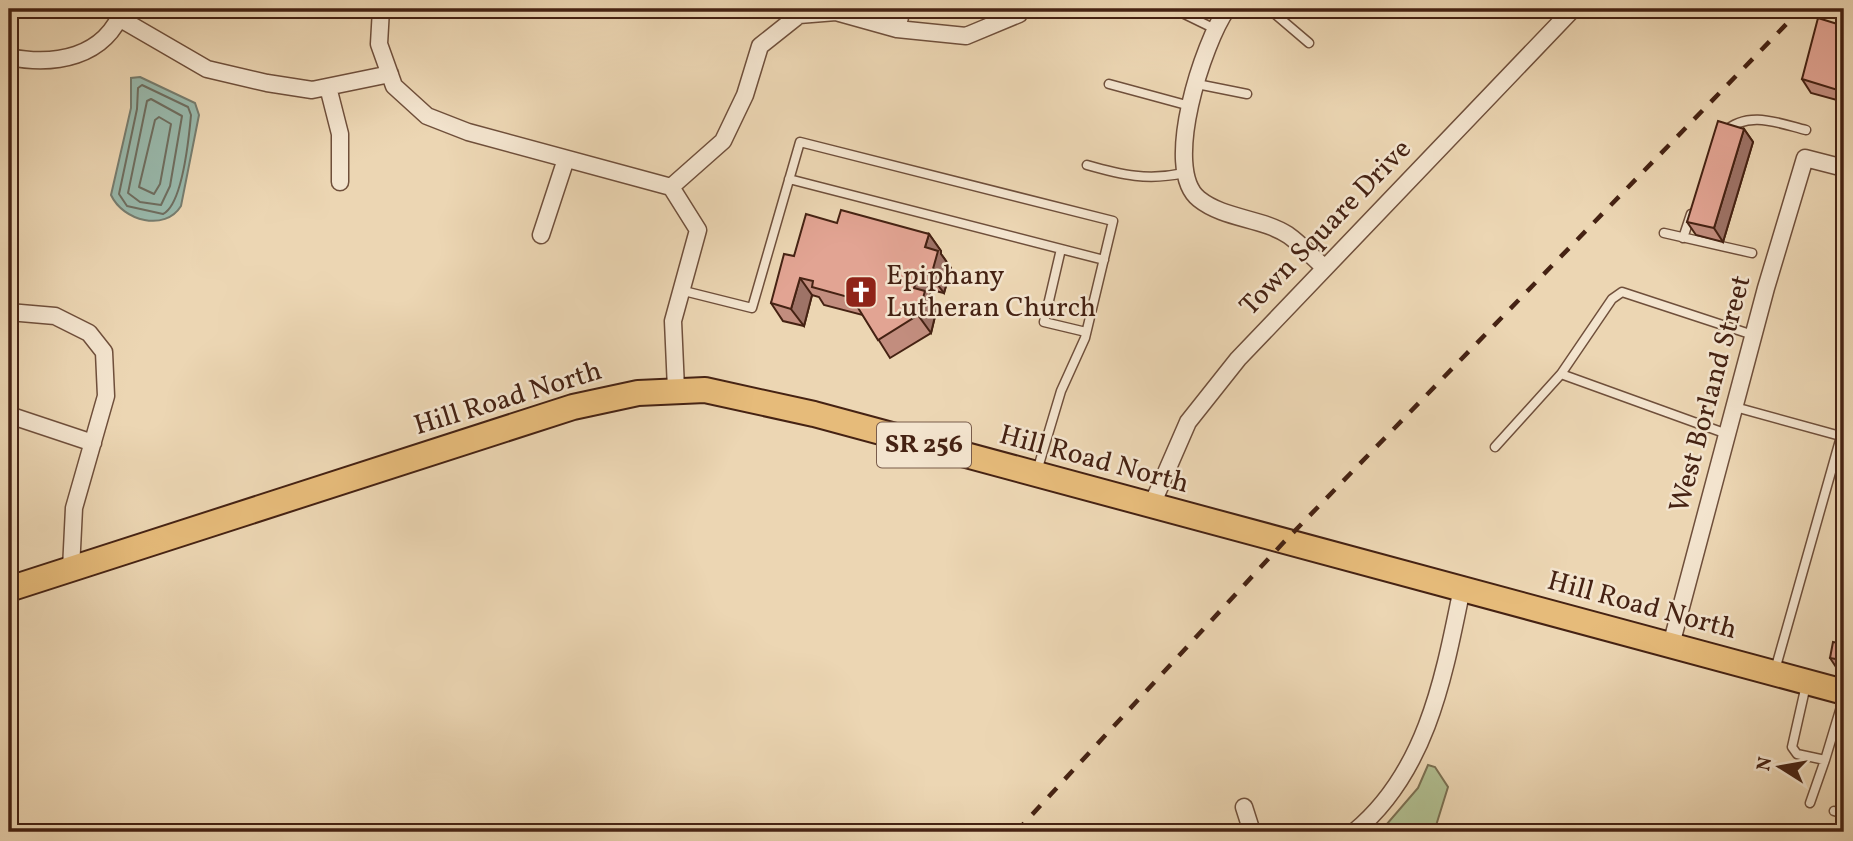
<svg xmlns="http://www.w3.org/2000/svg" width="1853" height="841" font-family="Vollkorn,serif">
<style>
.green{fill:#b1bf91;stroke:#7b7052;stroke-width:2}
.water{fill:#99b9ac;stroke:#777d6f;stroke-width:2}
.lines{fill:none;stroke-linecap:round;stroke-linejoin:round}
.shore{stroke:#6f6e60;stroke-width:2}
.lane-casing{stroke:#6f4f3b;stroke-width:11}
.street-casing{stroke:#6f4f3b;stroke-width:19}
.primary-casing{stroke:#452213;stroke-width:28}
.lane{stroke:#f3e4ce;stroke-width:8}
.street{stroke:#f3e4ce;stroke-width:16}
.primary{stroke:#e6bb7a;stroke-width:24}
.rail{stroke:#452213;stroke-width:4.5;stroke-dasharray:12 12;stroke-linecap:butt}
.wall{fill:#c28d7e;stroke:#452213;stroke-width:2}
.shaded-wall{fill:#9e7367;stroke:#452213;stroke-width:2}
.building{fill:#e2a493;stroke:#452213;stroke-width:2}
.labels{text-anchor:middle;dominant-baseline:central;stroke-width:5;stroke-linejoin:round;paint-order:stroke}
.shield{fill:#f3e4ce;stroke:#795c4b;stroke-width:2}
.shield-label{font-size:26px;font-weight:bold;fill:#452213}
.street-label{font-size:28px;fill:#452213;stroke:#f3e4ce}
.poi-label{font-size:28px;fill:#452213;stroke:#f3e4ce;text-anchor:start}
</style>
<rect width="100%" height="100%" fill="#ecd6b3"/>
<filter id="stains"><feTurbulence type="fractalNoise" baseFrequency=".00286" numOctaves="4"/><feColorMatrix values="0 0 0 0 .2 0 0 0 0 .09 0 0 0 0 .02 0 0 0 .5 -.17"/></filter>
<radialGradient id="worn" r=".72"><stop offset=".6" stop-color="#630" stop-opacity="0"/><stop offset="1" stop-color="#630" stop-opacity=".3"/></radialGradient>
<path class="green" d="M1428,765L1435,767L1448,787L1434,832H1380L1418,788Z"/>
<path class="water" d="M140,77L195,103L199,115L181,206C165,232 123,221 111,195L131,108V78Z"/>
<g class="lines">
<path class="shore" d="M142,85L188,107L191,115C189,137 183,204 163,214L127,206L119,194L137,109L138,88Z
M151,99L182,116L170,186L161,205L140,202L128,193L147,101Z
M159,117L171,124L160,184L154,194L139,187L155,120Z"/>
<defs>
<path id="lane" d="M1174,9L1213,28
M1269,9L1309,43
M1109,84L1190,106
M1197,84L1247,94
M1724,132C1748,110 1778,123 1806,130
M1087,165C1122,175 1148,181 1184,173
M789,179L1104,260
M1664,233L1752,253
M1683,238L1691,214
M1061,249L1044,322L1086,332
M680,290L752,308L800,142L1113,221L1085,338L1061,391L1037,471
M1561,374L1612,299L1622,292L1753,335
M1735,407L1844,437
M1495,447L1561,374L1727,434
M1775,670L1844,426
M1806,685L1792,747L1797,754L1825,760L1844,697
M1810,803L1825,760
M1834,811L1844,814"/>
<path id="street" d="M381,9L379,44L394,86L427,116L468,132L671,187L698,230L673,321L676,389
M1227,9C1204,41 1161,169 1199,199C1224,219 1262,218 1288,235C1301,244 1312,257 1324,267
M119,18L207,69L267,83L312,90L390,74
M897,29L902,9
M9,57C54,66 105,58 123,9
M328,87L340,134V182
M671,187L723,141L745,95L760,46L799,15L836,12L897,29L966,36L1019,14
M541,235L566,159
M9,312L55,316L89,333L104,352L106,396L74,508L71,569
M9,415L93,443
M1151,507L1188,422L1238,359L1573,9
M1671,645L1766,288L1805,158L1844,168
M1244,807L1252,832
M1354,832C1427,772 1444,676 1462,588"/>
<path id="primary" d="M9,589L573,407L638,393L705,390L814,414L1844,692"/>
</defs>
<use href="#lane" class="lane-casing"/>
<use href="#street" class="street-casing"/>
<use href="#primary" class="primary-casing"/>
<use href="#lane" class="lane"/>
<use href="#street" class="street"/>
<use href="#primary" class="primary"/>
<path class="rail" d="M1016,832L1283,543L1801,9"/>
</g>
<path class="wall" d="M1844,26V102L1811,93L1802,79Z
M1744,129L1753,142L1723,242L1696,235L1687,222Z
M837,223L929,234L941,251V254L951,268L944,293L931,290L929,297L937,308L931,333L890,358L863,315L824,305L819,297L812,295L804,326L783,321L771,303L794,256Z
M1844,644V680L1838,672L1839,667H1836L1830,658Z"/>
<path class="shaded-wall" d="M1744,129L1753,142L1723,242L1714,228Z
M929,234L941,251V254L951,268L944,293L931,276L925,247Z
M919,272L931,290L929,297L937,308L931,333L918,315L914,288Z
M800,278L812,295L804,326L791,309Z"/>
<path class="building" d="M1818,18L1844,26V92L1802,79Z
M1718,121L1744,129L1714,228L1687,222Z
M841,210L929,234L925,247L938,251L931,276L919,272L914,288L925,291L918,315L878,340L852,298L812,287L813,281L800,278L791,309L771,303L784,254L794,256L806,214L837,223Z
M1833,642L1844,644V673L1838,672L1841,660L1830,658Z"/>
<defs>
<symbol id="church-square" viewBox="-11 -11 22 22"><rect x="-9" y="-9" width="18" height="18" rx="4" fill="#8f2418" stroke="#f3e4ce"/><path d="M-1.2-6h2.4v3.5h3.3v2.4h-3.3V6h-2.4V-.1h-3.3v-2.4h3.3Z" fill="#fff"/></symbol>
</defs>
<g fill-rule="evenodd">
<use href="#church-square" x="842" y="273" width="38" height="38"/>
</g>
<g class="labels">
<rect class="shield" x="877" y="422.5" width="94" height="45" rx="5"/>
<g class="shield-label">
<text x="924" y="445">SR 256</text>
</g>
<g class="street-label">
<text transform="translate(1326 228) rotate(-46)">Town Square Drive</text>
<text transform="translate(1711 394) rotate(-75)">West Borland Street</text>
<text transform="translate(508 399) rotate(-17)">Hill Road North</text>
<text transform="translate(1094 460) rotate(15)">Hill Road North</text>
<text transform="translate(1642 606) rotate(15)">Hill Road North</text>
</g>
<g class="poi-label">
<text x="886" y="276">Epiphany<tspan x="886" dy="32">Lutheran Church</tspan></text>
</g>
</g>
<rect width="1853" height="841" fill="none" stroke="#ecd6b3" stroke-width="35"/>
<rect x="10" y="10" width="1832" height="820" fill="none" stroke="#452213" stroke-width="3.5"/>
<rect x="18" y="18" width="1818" height="806" fill="none" stroke="#452213" stroke-width="2"/>
<g transform="translate(1780 767) rotate(281)" stroke="#f3e4ce" stroke-width="5" paint-order="stroke">
<path d="M0-5L12 26L0 18L-12 26Z" fill="#452213"/>
<text y="-10" font-size="19" font-weight="bold" text-anchor="middle" fill="#452213">N</text>
</g>
<rect width="100%" height="100%" filter="url(#stains)"/>
<rect width="100%" height="100%" fill="url(#worn)"/>
</svg>
